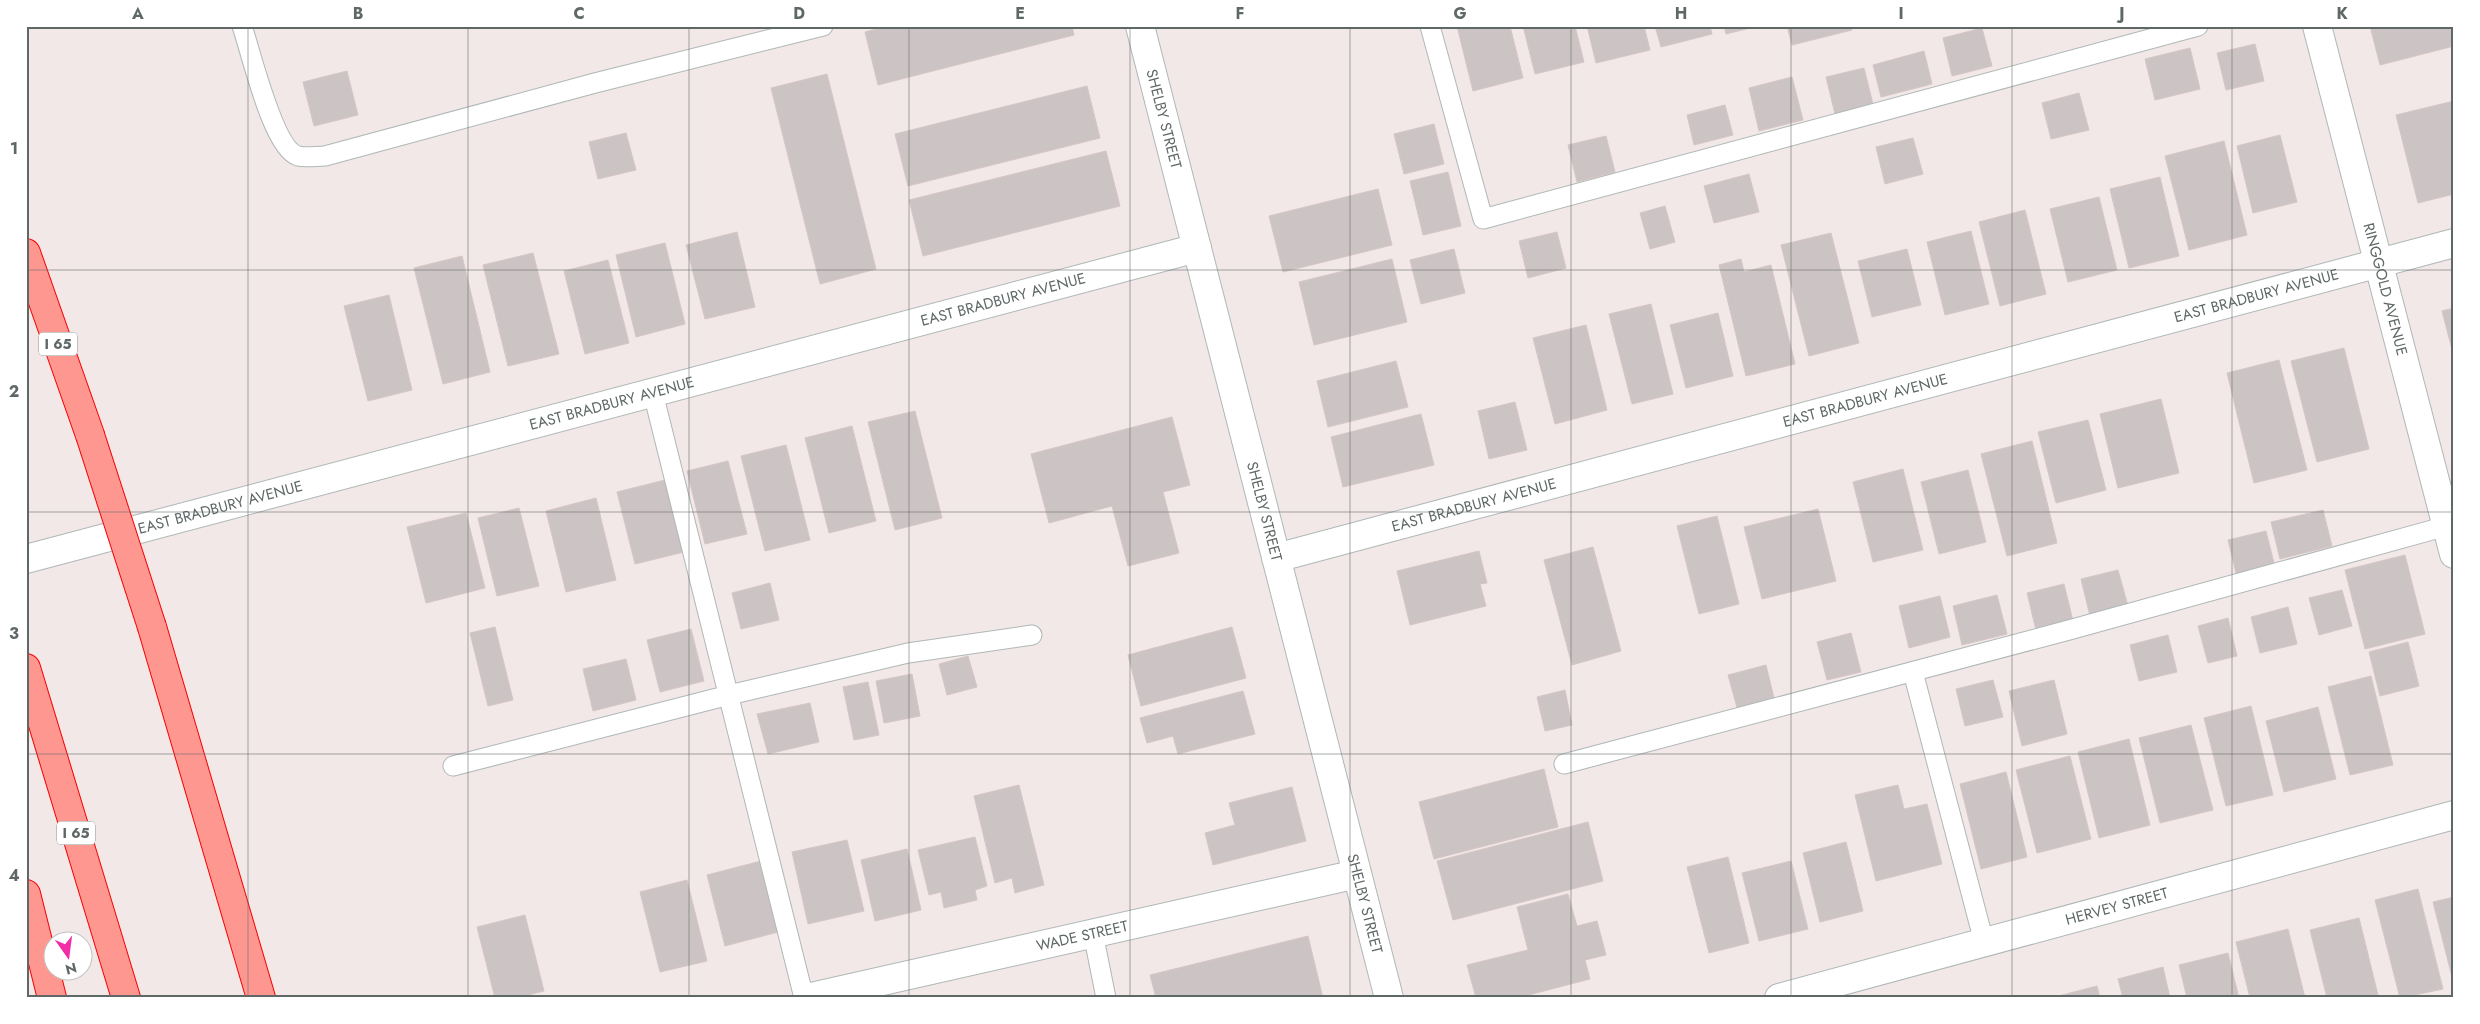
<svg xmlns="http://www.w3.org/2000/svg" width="2480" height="1024" font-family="Jost,sans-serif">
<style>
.building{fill:#ccc4c4;stroke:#d7c5c5}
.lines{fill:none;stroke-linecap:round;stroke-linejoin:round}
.lane-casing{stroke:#b0b7b7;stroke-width:21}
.street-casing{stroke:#b0b7b7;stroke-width:30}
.secondary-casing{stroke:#aeb8b8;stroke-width:30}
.highway-casing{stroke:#f90001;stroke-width:30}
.lane{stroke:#fff;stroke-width:19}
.street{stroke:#fff;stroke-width:28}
.secondary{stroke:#fff;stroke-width:28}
.highway{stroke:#ff9791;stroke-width:28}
.highway-bridge-casing{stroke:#f90001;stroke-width:30;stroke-linecap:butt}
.highway-bridge{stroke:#ff9791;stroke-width:28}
.grid{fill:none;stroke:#5e6867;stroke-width:1;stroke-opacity:0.55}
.labels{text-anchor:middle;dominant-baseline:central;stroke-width:4.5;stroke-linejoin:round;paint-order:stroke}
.shield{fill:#fff;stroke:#8e9595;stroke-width:1}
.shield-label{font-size:14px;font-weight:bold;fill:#5e6867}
.street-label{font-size:15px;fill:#5e6867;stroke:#fff}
.neatline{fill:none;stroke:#5e6867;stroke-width:2}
.grid-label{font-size:16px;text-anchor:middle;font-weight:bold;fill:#5e6867}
</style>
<rect width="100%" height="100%" fill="#f1e8e7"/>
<path class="building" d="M888,26H1072L1074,35L878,85L865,32Z
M1457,26H1510L1523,78L1473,91Z
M1523,26H1575L1584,62L1535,74Z
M1587,26H1644L1650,50L1596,63Z
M1655,26H1710L1712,34L1661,47Z
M1724,26H1758L1726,34Z
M1787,26H1851L1852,30L1792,45Z
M2370,26H2454V46L2380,65Z
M1982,28L1992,66L1952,76L1943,38Z
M2255,44L2264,81L2226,90L2217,53Z
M2190,48L2200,89L2155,100L2145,59Z
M1924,51L1932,84L1881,97L1873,65Z
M1864,68L1873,104L1835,114L1826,77Z
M347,71L358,115L314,126L303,82Z
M827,74L876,269L820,284L771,88Z
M1792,77L1803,120L1759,131L1749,88Z
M1087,86L1100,138L908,186L895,134Z
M2079,93L2089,130L2051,139L2042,103Z
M2454,101V194L2418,203L2396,115Z
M1725,105L1733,135L1694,145L1687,115Z
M1434,124L1444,164L1404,174L1394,134Z
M626,133L636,170L598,179L589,142Z
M2280,135L2297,202L2253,213L2237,146Z
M1606,136L1615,172L1577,182L1568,145Z
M1913,138L1923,174L1885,184L1876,147Z
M2224,141L2247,235L2189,250L2165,156Z
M1106,151L1120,206L923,256L909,200Z
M1448,172L1461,226L1423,235L1410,181Z
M1749,174L1759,212L1714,223L1704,186Z
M2160,177L2179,256L2129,268L2110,189Z
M1378,189L1392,245L1283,272L1269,216Z
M2099,197L2117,270L2068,282L2050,209Z
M1665,206L1675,242L1650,249L1640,213Z
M2025,210L2046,294L2000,306L1979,222Z
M1971,231L1989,304L1945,315L1927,242Z
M737,232L755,307L705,319L686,245Z
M1557,232L1566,268L1528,278L1519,241Z
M1831,233L1859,343L1809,356L1781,245Z
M665,243L685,324L636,337L616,255Z
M1454,249L1465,293L1421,304L1410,260Z
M1907,249L1921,305L1872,317L1858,261Z
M533,253L559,354L508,366L483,265Z
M462,256L490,372L443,384L414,268Z
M1392,259L1407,322L1314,345L1299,282Z
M1741,259L1744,272L1771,265L1795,364L1746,376L1719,265Z
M608,260L629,343L585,354L564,271Z
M389,295L412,390L368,401L344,306Z
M1651,304L1673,394L1632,404L1609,314Z
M2454,308V357L2442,311Z
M1718,313L1733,376L1686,388L1670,325Z
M1586,325L1607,410L1555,424L1533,338Z
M2344,348L2369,449L2317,462L2291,361Z
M2279,360L2307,470L2254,483L2227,373Z
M1396,361L1408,407L1328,427L1317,381Z
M2161,399L2179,473L2118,488L2100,414Z
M1515,402L1527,450L1489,459L1478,411Z
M915,411L942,518L895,530L868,422Z
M1421,414L1434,465L1343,487L1331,437Z
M1172,417L1190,485L1163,492L1179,553L1128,566L1112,506L1049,523L1031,454Z
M2088,420L2106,490L2056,503L2038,432Z
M852,426L876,521L829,533L805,438Z
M2032,441L2057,543L2007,556L1981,454Z
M786,445L810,540L765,551L741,456Z
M728,461L747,534L705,544L687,471Z
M1903,469L1923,550L1873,562L1853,482Z
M1968,470L1986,542L1939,554L1921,482Z
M665,480L684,552L635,564L617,492Z
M596,498L616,580L566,592L546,511Z
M519,508L539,586L497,596L478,518Z
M1818,509L1836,581L1762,599L1744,527Z
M2323,510L2332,546L2280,559L2271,522Z
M466,513L485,588L426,603L407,527Z
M1717,516L1739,604L1699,614L1677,526Z
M2266,531L2275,567L2237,577L2228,540Z
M1593,547L1621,651L1572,665L1544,560Z
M1479,551L1487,583L1480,584L1486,606L1410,625L1397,571Z
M2405,555L2425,634L2365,649L2345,570Z
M2118,570L2128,606L2090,616L2081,579Z
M770,583L779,620L741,629L732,593Z
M2064,584L2073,621L2036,630L2027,593Z
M2342,590L2352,626L2319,635L2309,598Z
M1997,595L2007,634L1962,645L1953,606Z
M1940,596L1950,637L1909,648L1899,606Z
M2288,607L2297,644L2260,653L2251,617Z
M2228,618L2237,656L2208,663L2198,626Z
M495,627L513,700L488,706L470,633Z
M1232,627L1246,678L1141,706L1128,655Z
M691,629L704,681L660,692L647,640Z
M1851,633L1861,672L1827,680L1817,642Z
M2168,635L2177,672L2139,681L2130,645Z
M2408,642L2419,686L2380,696L2369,652Z
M968,656L977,687L947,695L939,664Z
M626,659L636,700L593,711L583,669Z
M1766,665L1775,702L1738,711L1728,675Z
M912,674L920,716L884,723L876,681Z
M2371,676L2393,765L2350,775L2328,687Z
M1993,680L2003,717L1965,726L1956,689Z
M2054,680L2067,734L2022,746L2009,691Z
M868,682L879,735L854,740L843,687Z
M1565,690L1572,725L1545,731L1537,697Z
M1243,691L1255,734L1178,754L1173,736L1147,743L1140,718Z
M810,703L819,742L768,754L757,714Z
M2251,706L2273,795L2226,806L2204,718Z
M2318,707L2336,779L2284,792L2266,721Z
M2191,725L2213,810L2160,823L2139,738Z
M2129,739L2150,825L2099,838L2078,752Z
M2070,756L2091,839L2037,853L2016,770Z
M1544,769L1558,827L1434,859L1419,802Z
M2006,772L2027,857L1981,869L1960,784Z
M1019,785L1044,885L1015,893L1012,878L995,883L974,796Z
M1898,785L1904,809L1927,804L1942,864L1876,881L1855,795Z
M1292,787L1306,841L1213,865L1205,833L1235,825L1229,803Z
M1588,822L1603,881L1453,920L1437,861Z
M975,837L987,886L975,890L977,900L944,908L941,892L929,895L918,850Z
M847,840L864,911L808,924L792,852Z
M1846,842L1863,911L1820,922L1803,853Z
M907,849L921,910L875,921L861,860Z
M1728,857L1749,943L1709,953L1687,867Z
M761,861L778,932L725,946L707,875Z
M1791,861L1808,929L1759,941L1742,873Z
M687,880L707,961L660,972L640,892Z
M2418,889L2443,989L2400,998L2375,900Z
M1568,894L1577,926L1597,921L1606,955L1585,960L1590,979L1517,998H1476L1467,965L1528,950L1517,907Z
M2454,897V985L2433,902Z
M525,915L544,991L516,998H495L477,927Z
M2359,918L2378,995L2365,998H2327L2310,930Z
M2288,929L2305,998H2250L2236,942Z
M1308,936L1323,998H1156L1150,975Z
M2228,953L2239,998H2187L2179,965Z
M2163,967L2170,998H2123L2118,979Z
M2097,986L2100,998H2051Z"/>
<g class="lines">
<defs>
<path id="lane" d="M242,26C251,52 273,149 298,156C306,158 317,156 325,156L595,83L823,26
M1430,26L1483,219L2198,26
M653,393L804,998
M1913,672L1984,942
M1564,764L2069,630L2454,524
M453,766L729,695L908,653L1032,635
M1093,933L1106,998"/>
<g id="street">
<path id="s1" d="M2317,26L2454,554"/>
<path id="s2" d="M1276,558L2454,243"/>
<path id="s3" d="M26,559L1197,248"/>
<path id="s4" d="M807,998L1357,874"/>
<path id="s5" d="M1779,998L2454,815"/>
</g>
<g id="secondary">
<path id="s6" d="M1140,26L1389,998"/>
</g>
<path id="highway" d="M26,253L90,435
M152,627L261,998
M26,668L126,998
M26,894L52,998"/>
</defs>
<use href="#lane" class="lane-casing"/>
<use href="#street" class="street-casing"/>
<use href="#secondary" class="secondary-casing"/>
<use href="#highway" class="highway-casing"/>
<use href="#lane" class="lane"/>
<use href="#street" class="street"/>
<use href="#secondary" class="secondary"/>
<use href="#highway" class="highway"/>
<defs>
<path id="highway-bridge" d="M90,435L152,627"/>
</defs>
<use href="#highway-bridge" class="highway-bridge-casing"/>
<use href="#highway-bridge" class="highway-bridge"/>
</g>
<path class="grid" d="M248,26V998M468,26V998M689,26V998M909,26V998M1130,26V998M1350,26V998M1571,26V998M1791,26V998M2012,26V998M2232,26V998M26,270H2454M26,512H2454M26,754H2454"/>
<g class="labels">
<g class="shield">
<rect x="39" y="332.5" width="38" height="23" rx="4"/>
<rect x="57" y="821.5" width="38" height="23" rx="4"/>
</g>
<g class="shield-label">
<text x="58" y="344">I 65</text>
<text x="76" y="833">I 65</text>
</g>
<g class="street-label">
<text stroke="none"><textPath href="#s6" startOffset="96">SHELBY STREET</textPath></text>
<text stroke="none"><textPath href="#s1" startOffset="272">RINGGOLD AVENUE</textPath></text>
<text stroke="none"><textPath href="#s2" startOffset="1015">EAST BRADBURY AVENUE</textPath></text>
<text stroke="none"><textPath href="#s3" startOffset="1011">EAST BRADBURY AVENUE</textPath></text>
<text stroke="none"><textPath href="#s2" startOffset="610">EAST BRADBURY AVENUE</textPath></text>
<text stroke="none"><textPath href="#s3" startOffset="606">EAST BRADBURY AVENUE</textPath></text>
<text stroke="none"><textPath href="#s2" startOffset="205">EAST BRADBURY AVENUE</textPath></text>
<text stroke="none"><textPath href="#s3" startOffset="201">EAST BRADBURY AVENUE</textPath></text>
<text stroke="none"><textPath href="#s6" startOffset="501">SHELBY STREET</textPath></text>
<text stroke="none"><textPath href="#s6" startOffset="906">SHELBY STREET</textPath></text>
<text stroke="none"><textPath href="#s5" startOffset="350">HERVEY STREET</textPath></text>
<text stroke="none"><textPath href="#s4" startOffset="282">WADE STREET</textPath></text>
</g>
</g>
<rect width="2480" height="1024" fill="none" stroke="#ffffff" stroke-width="55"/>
<g transform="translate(68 956) rotate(166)"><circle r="24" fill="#ffffff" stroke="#bfc3c2"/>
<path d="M0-4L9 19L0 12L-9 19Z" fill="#f22da6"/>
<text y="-8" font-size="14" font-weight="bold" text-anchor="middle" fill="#5e6867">N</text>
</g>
<rect x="28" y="28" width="2424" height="968" class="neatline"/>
<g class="grid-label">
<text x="138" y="19">A</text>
<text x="358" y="19">B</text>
<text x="579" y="19">C</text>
<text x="799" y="19">D</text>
<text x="1020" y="19">E</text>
<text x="1240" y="19">F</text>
<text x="1460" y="19">G</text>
<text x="1681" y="19">H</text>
<text x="1901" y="19">I</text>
<text x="2122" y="19">J</text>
<text x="2342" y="19">K</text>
<text x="14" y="154">1</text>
<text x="14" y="397">2</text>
<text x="14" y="639">3</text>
<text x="14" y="881">4</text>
</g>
</svg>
